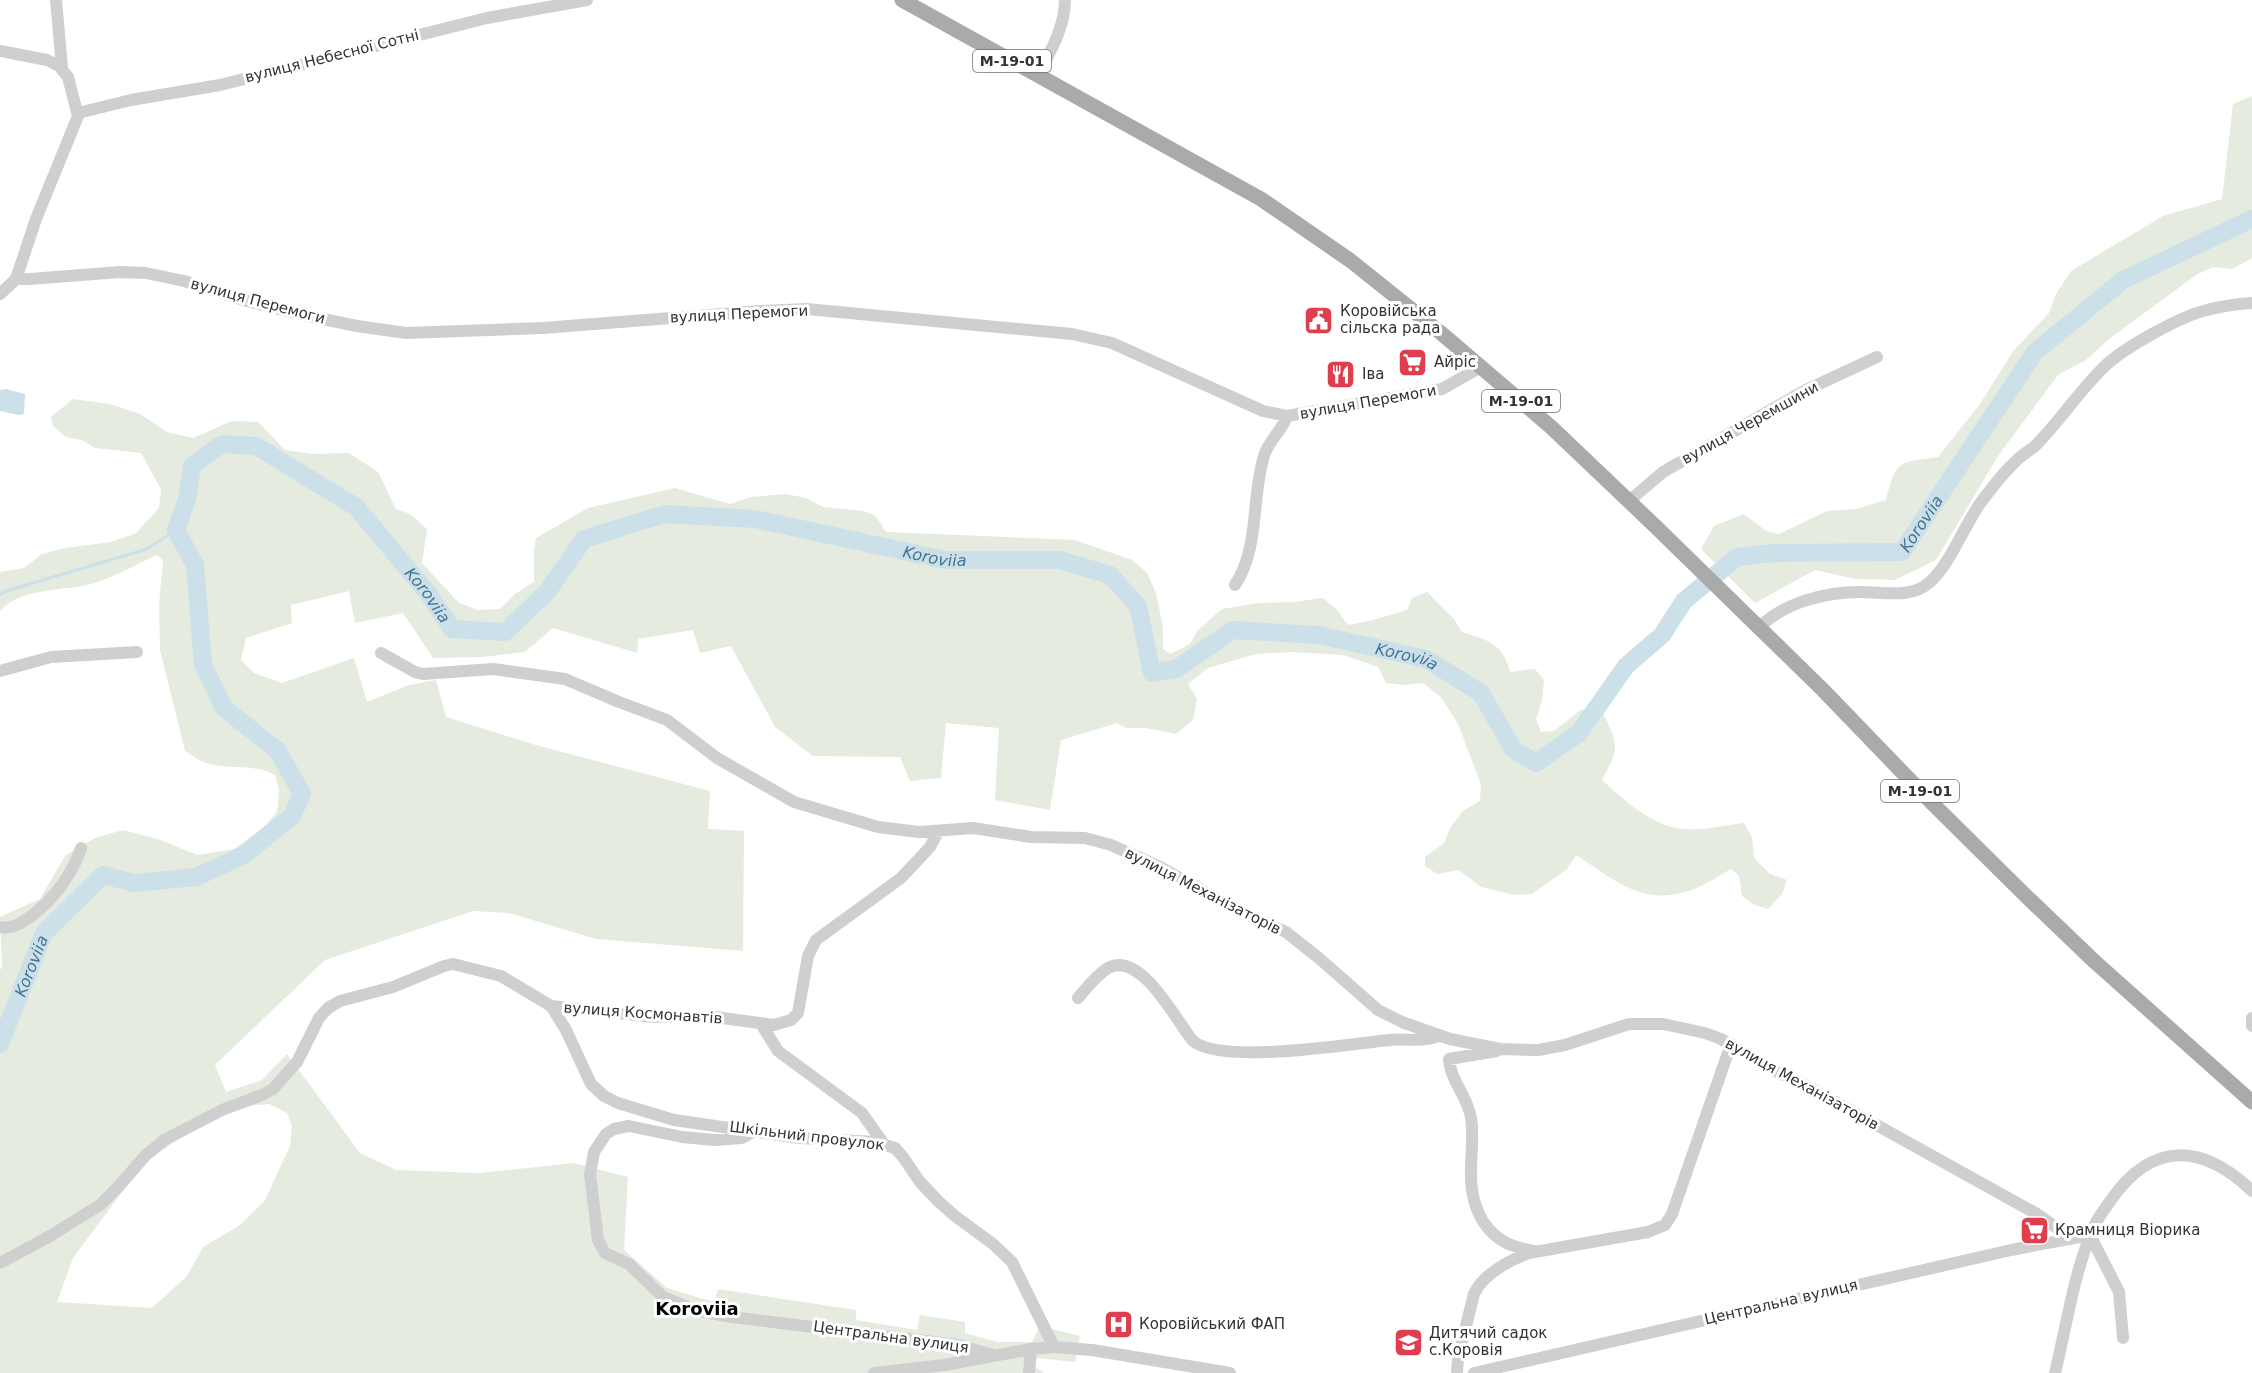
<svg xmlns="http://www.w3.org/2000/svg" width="2252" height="1373" font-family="'DejaVu Sans',sans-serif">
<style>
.green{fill:#e5ebde;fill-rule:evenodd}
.water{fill:#cce0ea}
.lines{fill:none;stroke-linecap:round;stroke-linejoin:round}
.stream{stroke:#cce0ea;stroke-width:3}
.river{stroke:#cce0ea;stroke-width:18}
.minor{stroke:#cfcfcf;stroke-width:12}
.major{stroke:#aaa;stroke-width:15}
.labels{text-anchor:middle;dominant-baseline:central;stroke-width:6;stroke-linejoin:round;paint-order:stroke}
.shield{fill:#fff;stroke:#707070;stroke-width:1.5}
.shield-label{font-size:14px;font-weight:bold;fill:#323232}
.street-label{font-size:15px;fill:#323232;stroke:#fff}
.poi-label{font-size:15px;fill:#323232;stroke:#fff;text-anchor:start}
.water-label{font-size:16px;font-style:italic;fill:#427593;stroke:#fff}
.quarter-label{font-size:18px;font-weight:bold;fill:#000;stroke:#fff}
</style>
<rect width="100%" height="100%" fill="#fff"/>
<path class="green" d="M2252,96V258L2232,269L2213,267L2196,275L2109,339L2086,360L2058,375L1998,456L1936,560L1895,580L1855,579L1815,570L1755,603L1701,549L1714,526L1744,514L1766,531L1779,534L1827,511L1856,509L1886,500C1897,459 1898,463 1938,457L1980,404L2014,350L2049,313L2056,294L2071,271L2163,216L2222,199L2233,104Z
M73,399L110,404L140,414L167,432L193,438L232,421L258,422L285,450L312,454L349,453L378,472L396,509L410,514L427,529L422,563L459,603L478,610L500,609L515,594L534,582V550L536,538L588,508L675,488L730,504L751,497L786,494L806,498L823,507L863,511L875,515L886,532L1075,540L1132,560L1147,573L1156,593L1163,627V649L1170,654L1190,644L1198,630L1222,609L1258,603L1294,602L1323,598L1337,610L1348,625L1369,621L1407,610L1412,598L1427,592L1454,619L1462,632C1489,641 1502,642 1510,672L1535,669L1544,680L1542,701L1536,719L1541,732L1554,731L1582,709L1604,715C1620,748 1618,749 1602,780C1625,801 1651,826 1684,829C1703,831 1725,825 1744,823L1752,837L1754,858L1770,874L1787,880L1782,894L1768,909L1753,904L1742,896L1739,876L1731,869C1717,877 1701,888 1685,892C1638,905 1613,878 1576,855L1567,869L1532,894L1514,895L1481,887L1459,870L1437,874L1425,866V857L1444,843L1450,828L1463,811L1480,801L1481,784L1458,724L1441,697L1423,683L1405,685L1386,683L1378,667L1343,655L1292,652L1256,654L1208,668L1188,684L1197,699L1193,720L1176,734L1146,728H1126L1117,723L1061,740L1050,810L995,800L999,728L946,723L941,778L910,781L900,757L813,756L775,727L731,646L700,653L693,630L638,639L637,653L553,628L525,652L482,657L433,658L403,613L355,623L349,591L291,605L292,623L246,638L241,660L254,673L282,683L354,658L367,702L409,685L436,680L446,717L532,744L710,791L708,829L744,831L743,951L596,939L509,913L473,911L325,960L215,1065L226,1092L262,1080L287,1054L360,1153L396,1170L480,1173L573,1163L628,1177L624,1250L667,1288L714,1302L718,1289L856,1310V1320L917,1330L920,1315L965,1322V1333L997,1342H1032L1040,1326L1080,1336L1075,1362L1037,1358L1034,1366L1044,1373H0V970L2,967L0,917L40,899L65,856L95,838L123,830L158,839L197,855L234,849L265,826L277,812L279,790L275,775C253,763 229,770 206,763C199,761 192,755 185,751L160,650L159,605L163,560L156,555C134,566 111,579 87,585C60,591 21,588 0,611V572L24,568L42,554L65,548L111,542L136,533L159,508L161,489L141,453L95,448L82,440L66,437L53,426L51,417ZM269,1104L287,1113L292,1126L290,1146L265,1200L240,1225L203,1247L187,1276L152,1308L57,1302L73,1258L143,1164L190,1131L233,1107Z"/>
<path class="water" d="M6,389L25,394L24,414L19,415L0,411V390Z"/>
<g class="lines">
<path class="stream" d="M0,595L6,591L147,549L176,530"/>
<path class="river" id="s1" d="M0,1044L44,933L103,875L134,883L196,877L244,855L292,816L302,794L278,751L224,708L203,665L195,565L176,530L187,499L192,466L222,444L256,446L356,507L428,593L452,629L505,632L547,592L584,539L665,514L755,519L945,560H1059L1110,575L1138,606L1152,673L1176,669L1233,630L1318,635L1426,659L1481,693L1513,749L1536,763L1579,733L1626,666L1662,635L1684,601L1737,557L1773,553L1902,552L2035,352L2123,280L2252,219"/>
<path class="minor" d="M56,0L62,68
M0,51L47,60L59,66L68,77L78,116L36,219L16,279L0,294
M1038,76C1050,52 1065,27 1065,0
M78,113L131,100L220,85L487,18L587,0
M16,279H30L120,272L146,273L184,281L247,301L303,315L357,326L406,333L543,328L761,311L807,309L1072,334L1112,343L1263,411L1287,416L1442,389L1481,367
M1629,501L1663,472L1804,391L1877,357
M1235,585C1260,547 1251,498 1264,456C1268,441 1282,431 1287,416
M1760,627C1785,602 1826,592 1861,592C1885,592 1911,599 1930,582C1949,565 1964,527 1979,505C1990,490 2001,475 2014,463C2020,456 2028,452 2035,446C2060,421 2079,391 2104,367C2123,348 2181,316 2207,310C2222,306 2237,304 2252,303
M381,653L415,672L423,674L493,669L565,679L619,702L667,720L717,758L794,802L878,827L919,832L973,828L1031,837L1085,838L1111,845L1160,867L1245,914L1286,932L1320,959L1378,1010L1402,1022L1450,1039L1500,1049L1538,1050L1565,1045L1629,1024H1663L1705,1033L1721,1039L1773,1070L1808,1087L2037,1214L2071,1238
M0,671L51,657L137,652
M0,927C24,932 58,893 69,874C74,866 78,857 81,848
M1078,998C1087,988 1096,975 1108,968C1141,950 1176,1021 1193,1041C1222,1065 1349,1044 1389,1040C1405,1038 1422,1043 1438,1036
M551,1006L566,1030L591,1084L604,1096L618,1103L674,1120L799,1138L876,1142L895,1148L903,1157L920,1182L939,1202L955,1216L993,1244L1012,1262L1054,1347
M2252,1018V1026
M761,1024L778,1051L862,1113L883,1143
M1497,1051L1449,1059C1450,1080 1468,1097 1471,1118C1474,1135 1471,1152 1471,1169C1470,1197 1478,1226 1503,1241C1512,1247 1524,1249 1534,1251
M755,1131L742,1138L715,1140L682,1137L629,1126L614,1129L606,1134L594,1152L590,1174L598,1240L605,1253L629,1264L663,1297L695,1310L732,1317L958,1345L993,1355
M2090,1235L2119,1292L2123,1338
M0,1263L50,1236L100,1205L119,1186L145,1156L164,1140L222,1110L262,1095L273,1089L297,1062L319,1018L328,1008L340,1001L393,987L444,966L453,964L501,976L551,1006L655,1017H715L774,1025L791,1020L798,1013L808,956L816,940L901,878L930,847L938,832
M874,1373L944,1365L1031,1349L1054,1347L1092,1350L1230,1373
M1029,1373L1031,1349
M1457,1373L1458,1358L1474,1294C1483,1274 1510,1260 1529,1253L1648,1232L1665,1225L1672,1214L1731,1044
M1474,1373L2011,1250L2090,1235
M2055,1373C2066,1328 2073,1279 2090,1236C2094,1223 2103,1211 2111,1200C2152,1141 2202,1143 2252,1191"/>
<path class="major" d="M902,0L1261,199L1351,261L1441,333L1551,427L1654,525L1823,690L1933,804L2026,896L2094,961L2252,1102"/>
</g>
<defs>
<symbol id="civic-square" viewBox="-11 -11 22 22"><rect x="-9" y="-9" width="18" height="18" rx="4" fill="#df3e4e" stroke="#fff"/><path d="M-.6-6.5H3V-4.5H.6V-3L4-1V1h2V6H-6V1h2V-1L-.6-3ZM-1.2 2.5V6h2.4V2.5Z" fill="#fff"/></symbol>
<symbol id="supermarket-square" viewBox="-11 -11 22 22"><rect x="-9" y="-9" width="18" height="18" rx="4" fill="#df3e4e" stroke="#fff"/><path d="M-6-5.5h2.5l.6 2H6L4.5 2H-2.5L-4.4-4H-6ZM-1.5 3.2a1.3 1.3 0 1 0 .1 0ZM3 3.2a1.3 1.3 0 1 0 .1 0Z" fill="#fff"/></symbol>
<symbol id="restaurant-square" viewBox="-11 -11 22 22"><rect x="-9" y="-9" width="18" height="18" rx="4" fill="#df3e4e" stroke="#fff"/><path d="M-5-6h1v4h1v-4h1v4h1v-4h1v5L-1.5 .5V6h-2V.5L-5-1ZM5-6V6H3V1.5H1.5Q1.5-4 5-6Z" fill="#fff"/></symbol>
<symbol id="hospital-square" viewBox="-11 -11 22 22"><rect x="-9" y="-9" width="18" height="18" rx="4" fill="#df3e4e" stroke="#fff"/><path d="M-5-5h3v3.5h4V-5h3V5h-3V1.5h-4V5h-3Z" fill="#fff"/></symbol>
<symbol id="school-square" viewBox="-11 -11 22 22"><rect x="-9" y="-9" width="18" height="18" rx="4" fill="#df3e4e" stroke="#fff"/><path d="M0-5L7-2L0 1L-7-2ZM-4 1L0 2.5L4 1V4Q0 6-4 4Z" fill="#fff"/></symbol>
</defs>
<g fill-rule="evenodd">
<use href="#civic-square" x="1302" y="304" width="33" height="33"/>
<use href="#supermarket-square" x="1396" y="346" width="33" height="33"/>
<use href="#restaurant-square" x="1324" y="358" width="33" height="33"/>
<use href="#supermarket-square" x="2018" y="1214" width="33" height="33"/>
<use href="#hospital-square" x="1102" y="1308" width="33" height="33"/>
<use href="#school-square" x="1392" y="1326" width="33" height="33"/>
</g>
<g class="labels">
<g class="shield">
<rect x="973" y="50" width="78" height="22" rx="4.5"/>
<rect x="1482" y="390" width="78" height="22" rx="4.5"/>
<rect x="1881" y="780" width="78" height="22" rx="4.5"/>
</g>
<g class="shield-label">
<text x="1012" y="61">М-19-01</text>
<text x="1521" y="401">М-19-01</text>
<text x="1920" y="791">М-19-01</text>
</g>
<g class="street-label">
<text transform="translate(332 56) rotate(-14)">вулиця Небесної Сотні</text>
<text transform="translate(258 301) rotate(15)">вулиця Перемоги</text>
<text transform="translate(739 314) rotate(-3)">вулиця Перемоги</text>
<text transform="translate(1368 402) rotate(-10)">вулиця Перемоги</text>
<text transform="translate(1750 423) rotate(-29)">вулиця Черемшини</text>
<text transform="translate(1203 891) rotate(27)">вулиця Механізаторів</text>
<text transform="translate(643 1013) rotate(4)">вулиця Космонавтів</text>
<text transform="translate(1802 1084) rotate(29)">вулиця Механізаторів</text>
<text transform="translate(807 1136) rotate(7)">Шкільний провулок</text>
<text transform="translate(1781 1302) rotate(-13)">Центральна вулиця</text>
<text transform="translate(891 1337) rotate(8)">Центральна вулиця</text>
</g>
<g class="poi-label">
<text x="1340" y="311">Коровійська<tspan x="1340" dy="17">сільска рада</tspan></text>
<text x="1434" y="362">Айріс</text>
<text x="1362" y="374">Іва</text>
<text x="2055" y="1230">Крамниця Віорика</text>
<text x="1139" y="1324">Коровійський ФАП</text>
<text x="1429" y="1333">Дитячий садок<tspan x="1429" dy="17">с.Коровія</tspan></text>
</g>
<g class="water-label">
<text stroke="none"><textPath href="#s1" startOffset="2910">Koroviia</textPath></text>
<text stroke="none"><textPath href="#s1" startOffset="1686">Koroviia</textPath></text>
<text stroke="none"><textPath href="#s1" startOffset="1110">Koroviia</textPath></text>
<text stroke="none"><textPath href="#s1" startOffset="2244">Koroviia</textPath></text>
<text stroke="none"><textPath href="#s1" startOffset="84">Koroviia</textPath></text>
</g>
<g class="quarter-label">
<text x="697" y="1308">Koroviia</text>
</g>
</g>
</svg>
